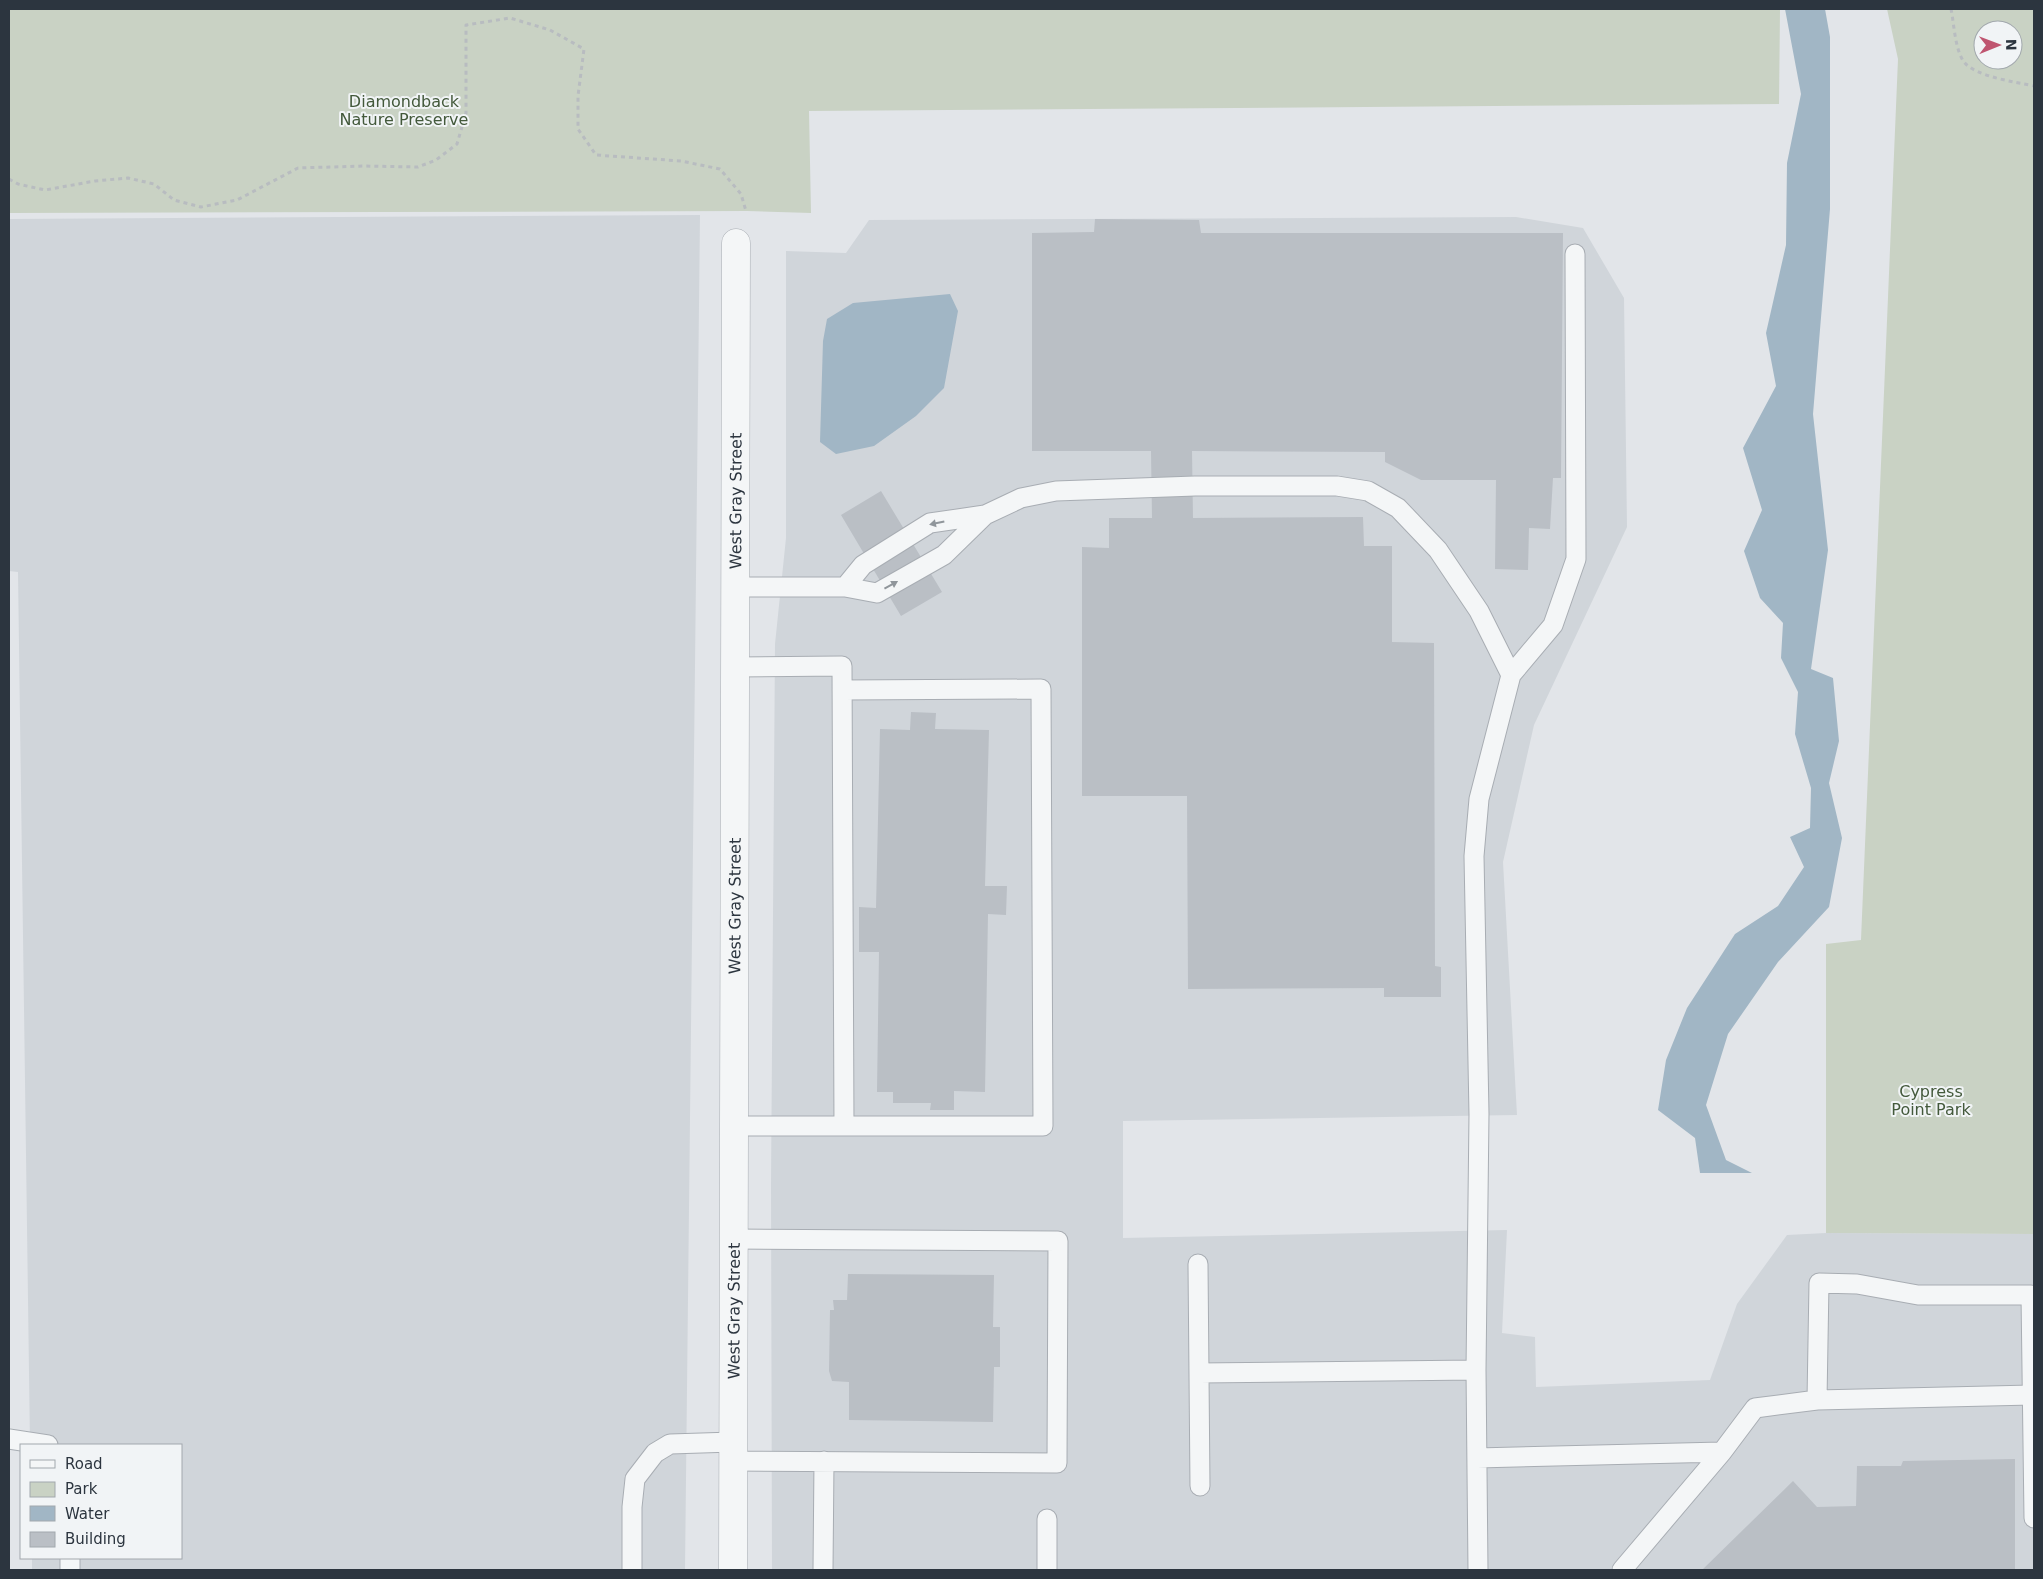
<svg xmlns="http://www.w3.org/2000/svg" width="2043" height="1579" font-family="'DejaVu Sans',sans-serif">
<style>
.built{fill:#d0d5da}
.green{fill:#c9d2c4;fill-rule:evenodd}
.water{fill:#a1b6c5}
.building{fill:#babfc5}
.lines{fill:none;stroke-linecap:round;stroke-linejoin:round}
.lane-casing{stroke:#a8adb3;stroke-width:21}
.street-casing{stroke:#a8adb3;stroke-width:29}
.path{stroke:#b8bcc0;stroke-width:3;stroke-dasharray:4 4;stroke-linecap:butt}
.lane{stroke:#f4f6f7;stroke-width:19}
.street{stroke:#f4f6f7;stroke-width:28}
.oneway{fill:#90969b}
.labels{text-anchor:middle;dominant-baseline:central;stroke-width:4;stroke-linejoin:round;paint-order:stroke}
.park-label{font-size:16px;fill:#43593b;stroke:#f1f4f6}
.street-label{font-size:16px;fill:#2c353f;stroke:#f1f4f6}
</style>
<rect width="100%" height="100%" fill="#e2e5e9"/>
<path class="built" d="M700,215L685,1570H32V1558H181V1445H30L18,572L9,571V219Z
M1516,217L1583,228L1624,298L1627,527L1534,725L1503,862L1517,1115L1123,1121V1238L1507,1230L1502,1333L1535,1337L1536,1387L1710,1380L1737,1304L1787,1235L1826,1233L2034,1234V1570H772L771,1185L775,644L786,538V251L846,253L869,220Z"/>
<path class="green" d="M9,9H1780L1779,104L809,111L811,213L747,211L9,213Z
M1887,9H2034V1234L1826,1233V944L1861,940L1898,59ZM1983,30H2013V60H1983Z"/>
<path class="water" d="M1785,9H1825L1830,37V209L1813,414L1828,550L1811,669L1833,678L1839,741L1829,783L1842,838L1829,907L1778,962L1728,1034L1706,1105L1726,1160L1752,1173H1700L1695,1138L1658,1110L1666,1060L1687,1008L1735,934L1778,906L1804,867L1790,837L1810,828L1811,788L1795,734L1798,692L1781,658L1783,623L1760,598L1744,551L1762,510L1743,448L1776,386L1766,333L1786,245L1787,163L1801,94Z
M950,294L958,311L944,388L916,416L874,446L836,454L820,442L823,341L827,319L853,303Z"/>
<path class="building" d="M1095,219L1199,220L1201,233H1563L1561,478H1553L1550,529L1529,528L1528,570L1495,569L1496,480H1421L1385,462V452L1192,451L1193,518L1363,517L1364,546H1392V642L1434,643L1435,966L1441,967V997H1384V988L1188,989L1187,796H1082V547L1109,548V518H1152L1151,451H1032V233L1094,232Z
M881,491L942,592L901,616L841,515Z
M911,712L936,713L935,729L989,730L985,886H1007L1006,915L988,914L985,1092L954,1091V1110H930L931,1103H893V1092H877L879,952H859V907L876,908L880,729L910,730Z
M848,1274L994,1275L993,1327H1000V1367H994L993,1422L849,1420V1382L832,1381L829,1371L830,1310H834L833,1300H847Z
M2015,1459V1570H1702L1793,1481L1817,1507L1856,1506L1857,1466H1901L1903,1461Z"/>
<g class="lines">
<defs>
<path id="lane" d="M735,587H845L877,593L944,555L985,515
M845,587L863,565L930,523L985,515L1021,498L1056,491L1195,486H1337L1368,491L1398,508L1438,550L1479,611L1511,675
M735,667L842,666L844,1126
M734,1126H1043L1041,689L842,690
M1198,1264L1200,1486
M1199,1373L1476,1370
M1817,1400L1819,1283L1857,1284L1918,1295H2031L2034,1518
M9,1439L48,1445
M1477,1458L1722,1452
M733,1461L1057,1463L1058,1241L734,1239
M70,1570V1558
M632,1570V1507L635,1479L655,1453L670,1444L733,1442
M823,1570L824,1461
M1047,1570V1519
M1478,1570L1476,1370L1479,1114L1474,856L1479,799L1511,675L1553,625L1576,559L1575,254
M1622,1570L1722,1452L1755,1408L1817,1400L2032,1395"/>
<g id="street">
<path id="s1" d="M733,1570L736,243"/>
</g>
</defs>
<use href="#lane" class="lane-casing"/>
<use href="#street" class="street-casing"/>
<path class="path" d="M1951,9C1954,23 1955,50 1964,62C1976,77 2016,82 2034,86
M9,179L18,184L45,190L95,181L128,178L154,184L174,200L201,207L237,200L298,168L363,166L418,167L436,160L457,144L466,113V25L510,18L550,30L584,49L578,96V129L596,155L681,161L720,169L741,194L746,211"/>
<use href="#lane" class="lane"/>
<use href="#street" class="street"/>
</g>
<defs><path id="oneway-solid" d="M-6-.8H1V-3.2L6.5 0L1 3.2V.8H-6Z" transform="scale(1.25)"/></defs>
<g class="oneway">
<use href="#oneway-solid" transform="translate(937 523) rotate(168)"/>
<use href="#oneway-solid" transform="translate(891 585) rotate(-29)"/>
</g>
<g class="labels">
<g class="park-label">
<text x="404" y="101">Diamondback<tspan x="404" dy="18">Nature Preserve</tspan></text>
<text x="1931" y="1091">Cypress<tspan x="1931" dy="18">Point Park</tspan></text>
</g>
<g class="street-label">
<text stroke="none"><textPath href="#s1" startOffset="1069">West Gray Street</textPath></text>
<text stroke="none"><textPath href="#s1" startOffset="664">West Gray Street</textPath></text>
<text stroke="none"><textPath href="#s1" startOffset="259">West Gray Street</textPath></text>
</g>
</g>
<rect width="2043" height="1579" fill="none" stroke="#2c353f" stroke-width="20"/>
<rect x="20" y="1444" width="162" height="115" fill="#f1f4f6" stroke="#a2a8ad"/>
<rect x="30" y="1460" width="25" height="8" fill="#f4f6f7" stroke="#a2a8ad"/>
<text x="65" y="1469" font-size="15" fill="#2c353f">Road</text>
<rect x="30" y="1482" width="25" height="15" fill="#c9d2c4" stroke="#a2a8ad"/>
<text x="65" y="1494" font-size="15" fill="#2c353f">Park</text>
<rect x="30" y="1506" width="25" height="15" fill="#a1b6c5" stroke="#a2a8ad"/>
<text x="65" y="1519" font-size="15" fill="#2c353f">Water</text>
<rect x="30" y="1532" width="25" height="15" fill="#babfc5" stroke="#a2a8ad"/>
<text x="65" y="1544" font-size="15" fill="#2c353f">Building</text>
<g transform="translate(1998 45) rotate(89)"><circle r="24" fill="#f1f4f6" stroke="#a2a8ad"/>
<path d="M0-4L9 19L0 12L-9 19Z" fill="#bf5570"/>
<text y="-8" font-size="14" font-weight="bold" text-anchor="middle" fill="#2c353f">N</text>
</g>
</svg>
